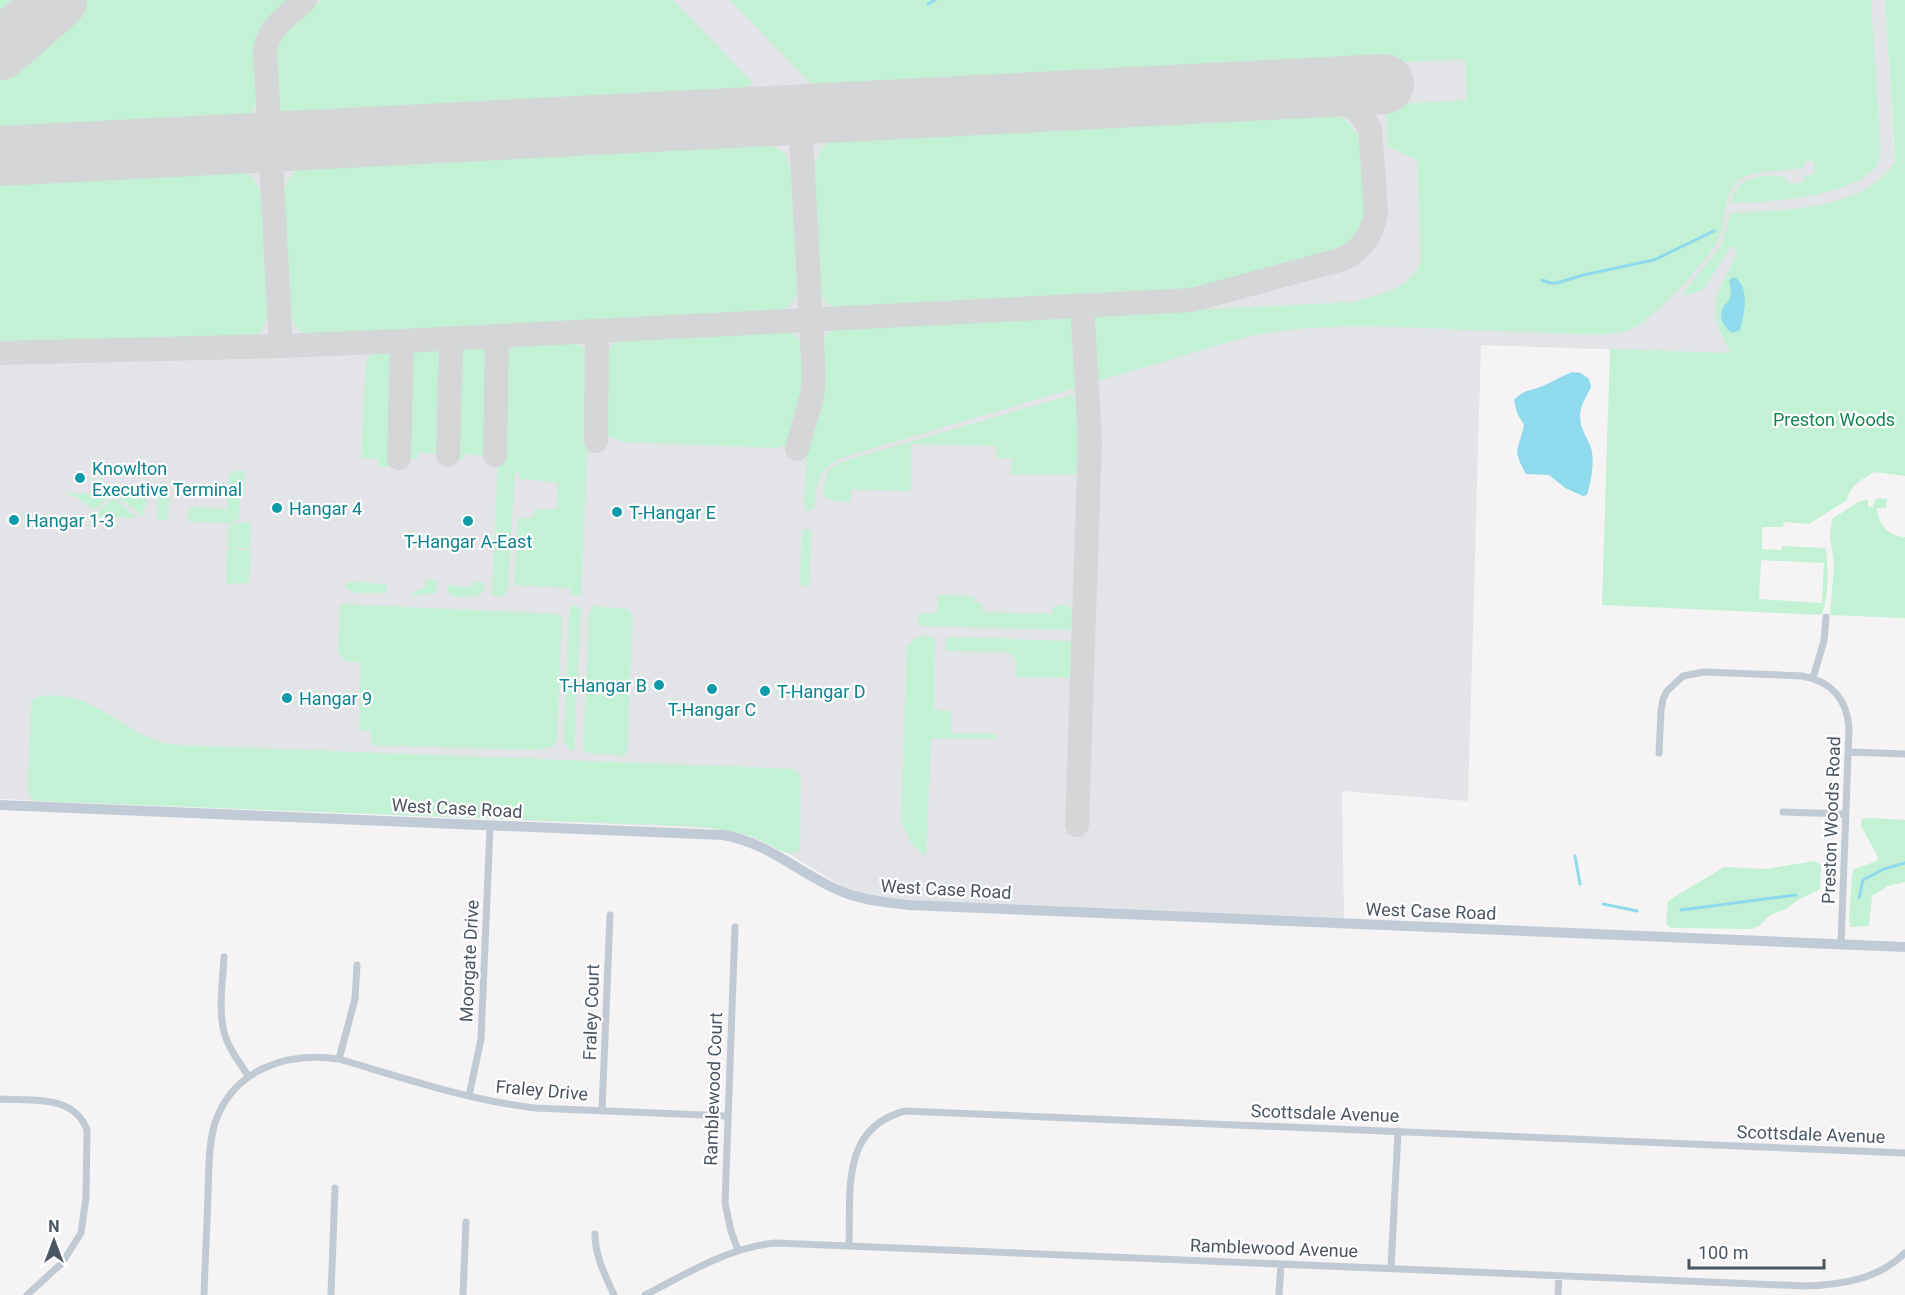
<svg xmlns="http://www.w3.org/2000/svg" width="1905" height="1295" font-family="Roboto,sans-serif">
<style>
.airport{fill:#e2e4e7}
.green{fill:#c3f1d5;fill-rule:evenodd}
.water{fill:#90daee}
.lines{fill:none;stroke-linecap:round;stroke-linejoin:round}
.stream{stroke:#90daee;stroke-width:3}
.taxiway{stroke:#d5d6d8;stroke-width:24}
.runway{stroke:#d5d6d8;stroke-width:60}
.minor{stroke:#c1cad2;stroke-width:7}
.secondary{stroke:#c1cbd6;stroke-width:10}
.culture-dot{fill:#0f9aa8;stroke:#fff;stroke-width:2}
.labels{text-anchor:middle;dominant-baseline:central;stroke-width:4.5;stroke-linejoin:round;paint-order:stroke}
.park-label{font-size:18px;fill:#17864f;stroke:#fff}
.culture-label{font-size:18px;fill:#0d838f;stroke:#fff;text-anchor:start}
.street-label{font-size:18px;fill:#4a5661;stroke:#fff}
</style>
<rect width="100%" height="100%" fill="#f5f3f3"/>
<path class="airport" d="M0,0H1885L1896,185L1814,356L1481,345L1468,801L1342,791L1344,919L888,899L866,895L845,888L789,854L750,836L711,828L0,799Z"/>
<path class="green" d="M0,0H25L0,22Z
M88,0H289C279,9 266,18 260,31C244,60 269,96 246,122L0,135V76Z
M321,0H673L752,82L745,93L293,119C286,117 282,114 279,108C274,95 272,50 279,38C288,23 308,11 321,0Z
M730,0H1871L1881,152C1880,158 1879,164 1874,169C1848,196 1768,203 1731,203C1733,196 1735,190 1740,185C1747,178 1774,173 1783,177C1787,179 1788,181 1791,184L1804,182L1805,176L1815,174L1814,161L1805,162L1803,168C1786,171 1749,170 1737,181C1723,195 1727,219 1720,236C1711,258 1651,322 1629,330C1605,338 1561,333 1534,332C1440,331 1343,318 1249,336L844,457C817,470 817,481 814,508L807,511L804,508L807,450L822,383L820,345L828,333L836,328L1354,302C1382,293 1411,290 1421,260L1417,160L1388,146L1386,105L1467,100L1465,59L825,93L816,89Z
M1885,0H1905V476L1874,472C1863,479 1849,486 1847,500L1809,524L1784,522L1783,527H1762V549L1782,550V546L1826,548C1828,570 1829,594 1822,615L1602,605L1610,349L1730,353C1727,342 1720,333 1717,323C1710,299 1725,276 1736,256V250L1733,246H1731L1704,289L1691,294H1682L1721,246L1731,213C1781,210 1867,211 1895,161ZM1761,560L1824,563L1822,603L1759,599Z
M1325,108L1345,119L1361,138L1365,218L1354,237L1341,247L1201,288L835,307L825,302L820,287L813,172C817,152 824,145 840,133Z
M763,138L786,155L793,178L798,293L786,310L332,334C307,334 298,338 289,312L282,199C287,177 293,171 312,160Z
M232,164L252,177L261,192L268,312C266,323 264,330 254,336L0,342V176Z
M785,331C818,340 806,390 799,415C797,422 796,432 793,438C790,444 783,446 777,448L624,442L609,436L604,430C602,417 602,359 608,350C612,344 617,342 624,340Z
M573,342L584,348L591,367L581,596L571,595V588L514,585L518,518H534L535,509H557L558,482L519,479V473L515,472L508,588L504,596H492L502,359L511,348L517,346Z
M465,348C477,348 488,346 493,360L491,451L488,456L464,454L463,460H456L453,456L456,362L458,354Z
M436,350L443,354L446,362L444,455L418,452L417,459L405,458L407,362L414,352Z
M377,352C386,352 394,355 396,365L394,462L390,466H379V459L361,458L366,362L370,356Z
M1071,395L1074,396L1078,424V468L1076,473L1073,475H1011L1012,459L996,458V446L911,444V488L909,491L851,489L850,502C834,501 817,503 825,481C826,478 826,474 828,472C831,467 839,464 844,461Z
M233,471H245L244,494H240L239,519L228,525V523L188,521L189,507L227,509L229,473H233Z
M130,487L147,488L146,508H143V514L146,515L144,517L118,497V493H130Z
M68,493L108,494V498L94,510L77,497L68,495Z
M158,493H169L168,520L157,519Z
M1878,498L1887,499L1886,508H1877C1878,525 1888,536 1905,537V534V618L1830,615L1834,565L1830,536L1832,519L1860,501L1868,500V507H1873L1874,500Z
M111,500H116L137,518L99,517L98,512Z
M239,522L238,548H228V527Z
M240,522L251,524L250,548H239Z
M807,528L812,533L811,539L809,584L805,587L800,583L802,531Z
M227,549L251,550L249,583L226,584Z
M426,579L438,581L436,593L414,596L412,594L426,586Z
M349,582L386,584L387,586L385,593H357L346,589V584Z
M473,582L484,583V589L479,596L454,597L448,592L449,585L472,588Z
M938,595L974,596V602L982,603V612L1052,614V609L1062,604L1072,609C1074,616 1074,623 1071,630L921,626L917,620L919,614L937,613Z
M340,604L559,614L562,618L557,740L553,746L538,750L371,745V731H359L361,662H347L338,653Z
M574,606L581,608L574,749L572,752L565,744L564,739L569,616L570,607Z
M593,606L628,609L633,617L627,753L624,756L583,752L589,614Z
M921,636L935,638L934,710L951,711V733L996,734V739L931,738L926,857L911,843L901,820L907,647L915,638Z
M949,637L1069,641L1072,643L1071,678L1016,677C1016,666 1018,656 1007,652L948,651L945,649V642Z
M40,696C91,691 110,721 152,739C160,743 170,744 179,745L793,769L797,771L801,776L800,847L799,851C786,857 775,847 764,842C740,830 714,828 687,826L35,801L30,797L28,786L31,706L32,701Z
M1871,818L1905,820V882L1888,886L1872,896L1869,926L1851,927L1849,920L1852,875L1854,869L1877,861L1878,857L1861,826L1862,819Z
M1815,861L1821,865L1820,889L1798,900L1786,909L1770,915L1759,926L1752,929L1670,928L1666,923L1668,901L1724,867L1766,869Z"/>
<path class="water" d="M1734,277C1751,287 1744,315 1740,330L1733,333C1724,328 1718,318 1723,308C1726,300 1725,308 1729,300C1732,294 1730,286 1729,280Z
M1572,372L1581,373L1589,379L1591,387C1587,396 1579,407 1580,417C1580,429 1588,438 1591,448C1595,461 1591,482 1587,495L1583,496L1565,488L1549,475L1526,474C1511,448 1519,450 1524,425L1517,413L1514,400C1523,389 1533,391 1545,385C1554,381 1562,376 1572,372Z"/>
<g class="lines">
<path class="stream" d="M928,4L935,0
M1542,280L1550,283H1557L1583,275L1654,260L1714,231
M1575,856L1580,884
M1859,898L1863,880L1884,869L1905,863
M1603,904L1637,911
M1681,910L1796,895"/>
<path class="taxiway" d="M281,346L265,50C270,26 288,15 305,0
M0,353L281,346L402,341L1192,300L1340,260C1362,251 1373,234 1376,211L1370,128L1357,110L1324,88
M596,441L597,331
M797,449L812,396L814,378L800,116
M448,455L451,338
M495,455L497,336
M399,458L402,341
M1077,825L1090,439L1082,305"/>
<path class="runway" d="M0,50L57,0
M0,156L1384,84"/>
<path class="minor" d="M1813,678L1824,641L1826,617
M1850,752L1905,754
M1659,753L1661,711L1663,699L1667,691L1683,676L1704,672L1802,676C1831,681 1847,699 1849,728L1841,944
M1783,812L1846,814
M735,927L725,1203L731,1231L738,1250
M224,957C223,981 218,1008 224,1032C228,1048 240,1063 249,1077
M339,1059L355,999L357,965
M469,1096L481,1039L490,827
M0,1099C31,1101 74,1094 87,1130L86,1197L81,1233L62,1263L27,1295
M602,1111L610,915
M595,1234C595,1256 605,1275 614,1295
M849,1245C851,1192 840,1128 905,1111L1905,1153
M1391,1268L1398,1131
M204,1295C205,1261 207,1228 208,1194C209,1172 208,1148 214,1126C231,1070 286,1051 339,1059C404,1078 468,1100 535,1108L727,1116
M331,1295L335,1188
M463,1295L466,1222
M645,1295C686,1274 729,1247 776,1243L1806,1286C1841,1285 1879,1279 1905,1253
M1279,1295L1281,1264
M1558,1295L1559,1276"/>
<path class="secondary" d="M0,805L723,835C769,843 796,871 836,889C859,900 884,902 909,905L1905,947"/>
</g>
<g class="culture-dot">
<circle cx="80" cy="478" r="6"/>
<circle cx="277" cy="508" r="6"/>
<circle cx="617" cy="512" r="6"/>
<circle cx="14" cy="520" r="6"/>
<circle cx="468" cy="521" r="6"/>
<circle cx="659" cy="685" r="6"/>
<circle cx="712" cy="689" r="6"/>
<circle cx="765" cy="691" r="6"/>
<circle cx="287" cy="698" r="6"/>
</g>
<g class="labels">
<g class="park-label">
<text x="1834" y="419">Preston Woods</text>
</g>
<g class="culture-label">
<text x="92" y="468">Knowlton<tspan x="92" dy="21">Executive Terminal</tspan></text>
<text x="289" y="508">Hangar 4</text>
<text x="629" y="512">T-Hangar E</text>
<text x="26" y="520">Hangar 1-3</text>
<text x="468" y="541" text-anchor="middle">T-Hangar A-East</text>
<text x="647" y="685" text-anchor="end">T-Hangar B</text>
<text x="777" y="691">T-Hangar D</text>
<text x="299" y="698">Hangar 9</text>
<text x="712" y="709" text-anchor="middle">T-Hangar C</text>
</g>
<g class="street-label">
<text transform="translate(457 808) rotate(3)">West Case Road</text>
<text transform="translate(1831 820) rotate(-88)">Preston Woods Road</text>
<text transform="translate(946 889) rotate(3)">West Case Road</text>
<text transform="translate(1431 911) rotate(2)">West Case Road</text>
<text transform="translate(469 961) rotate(-87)">Moorgate Drive</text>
<text transform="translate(591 1012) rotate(-88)">Fraley Court</text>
<text transform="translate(713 1089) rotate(-88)">Ramblewood Court</text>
<text transform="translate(542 1090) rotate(5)">Fraley Drive</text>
<text transform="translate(1325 1113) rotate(2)">Scottsdale Avenue</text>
<text transform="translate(1811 1134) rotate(2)">Scottsdale Avenue</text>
<text transform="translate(1274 1248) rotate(2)">Ramblewood Avenue</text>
</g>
</g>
<g transform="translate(54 1241)" stroke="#ffffff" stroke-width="4.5" paint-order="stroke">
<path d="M0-4.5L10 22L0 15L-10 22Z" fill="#4a5661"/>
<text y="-9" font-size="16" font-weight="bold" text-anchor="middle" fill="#4a5661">N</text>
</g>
<path d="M1689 1259v9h135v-9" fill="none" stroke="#4a5661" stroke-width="3"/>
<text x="1698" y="1259" font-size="18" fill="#4a5661" stroke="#ffffff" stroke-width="4.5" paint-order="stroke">100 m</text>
</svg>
